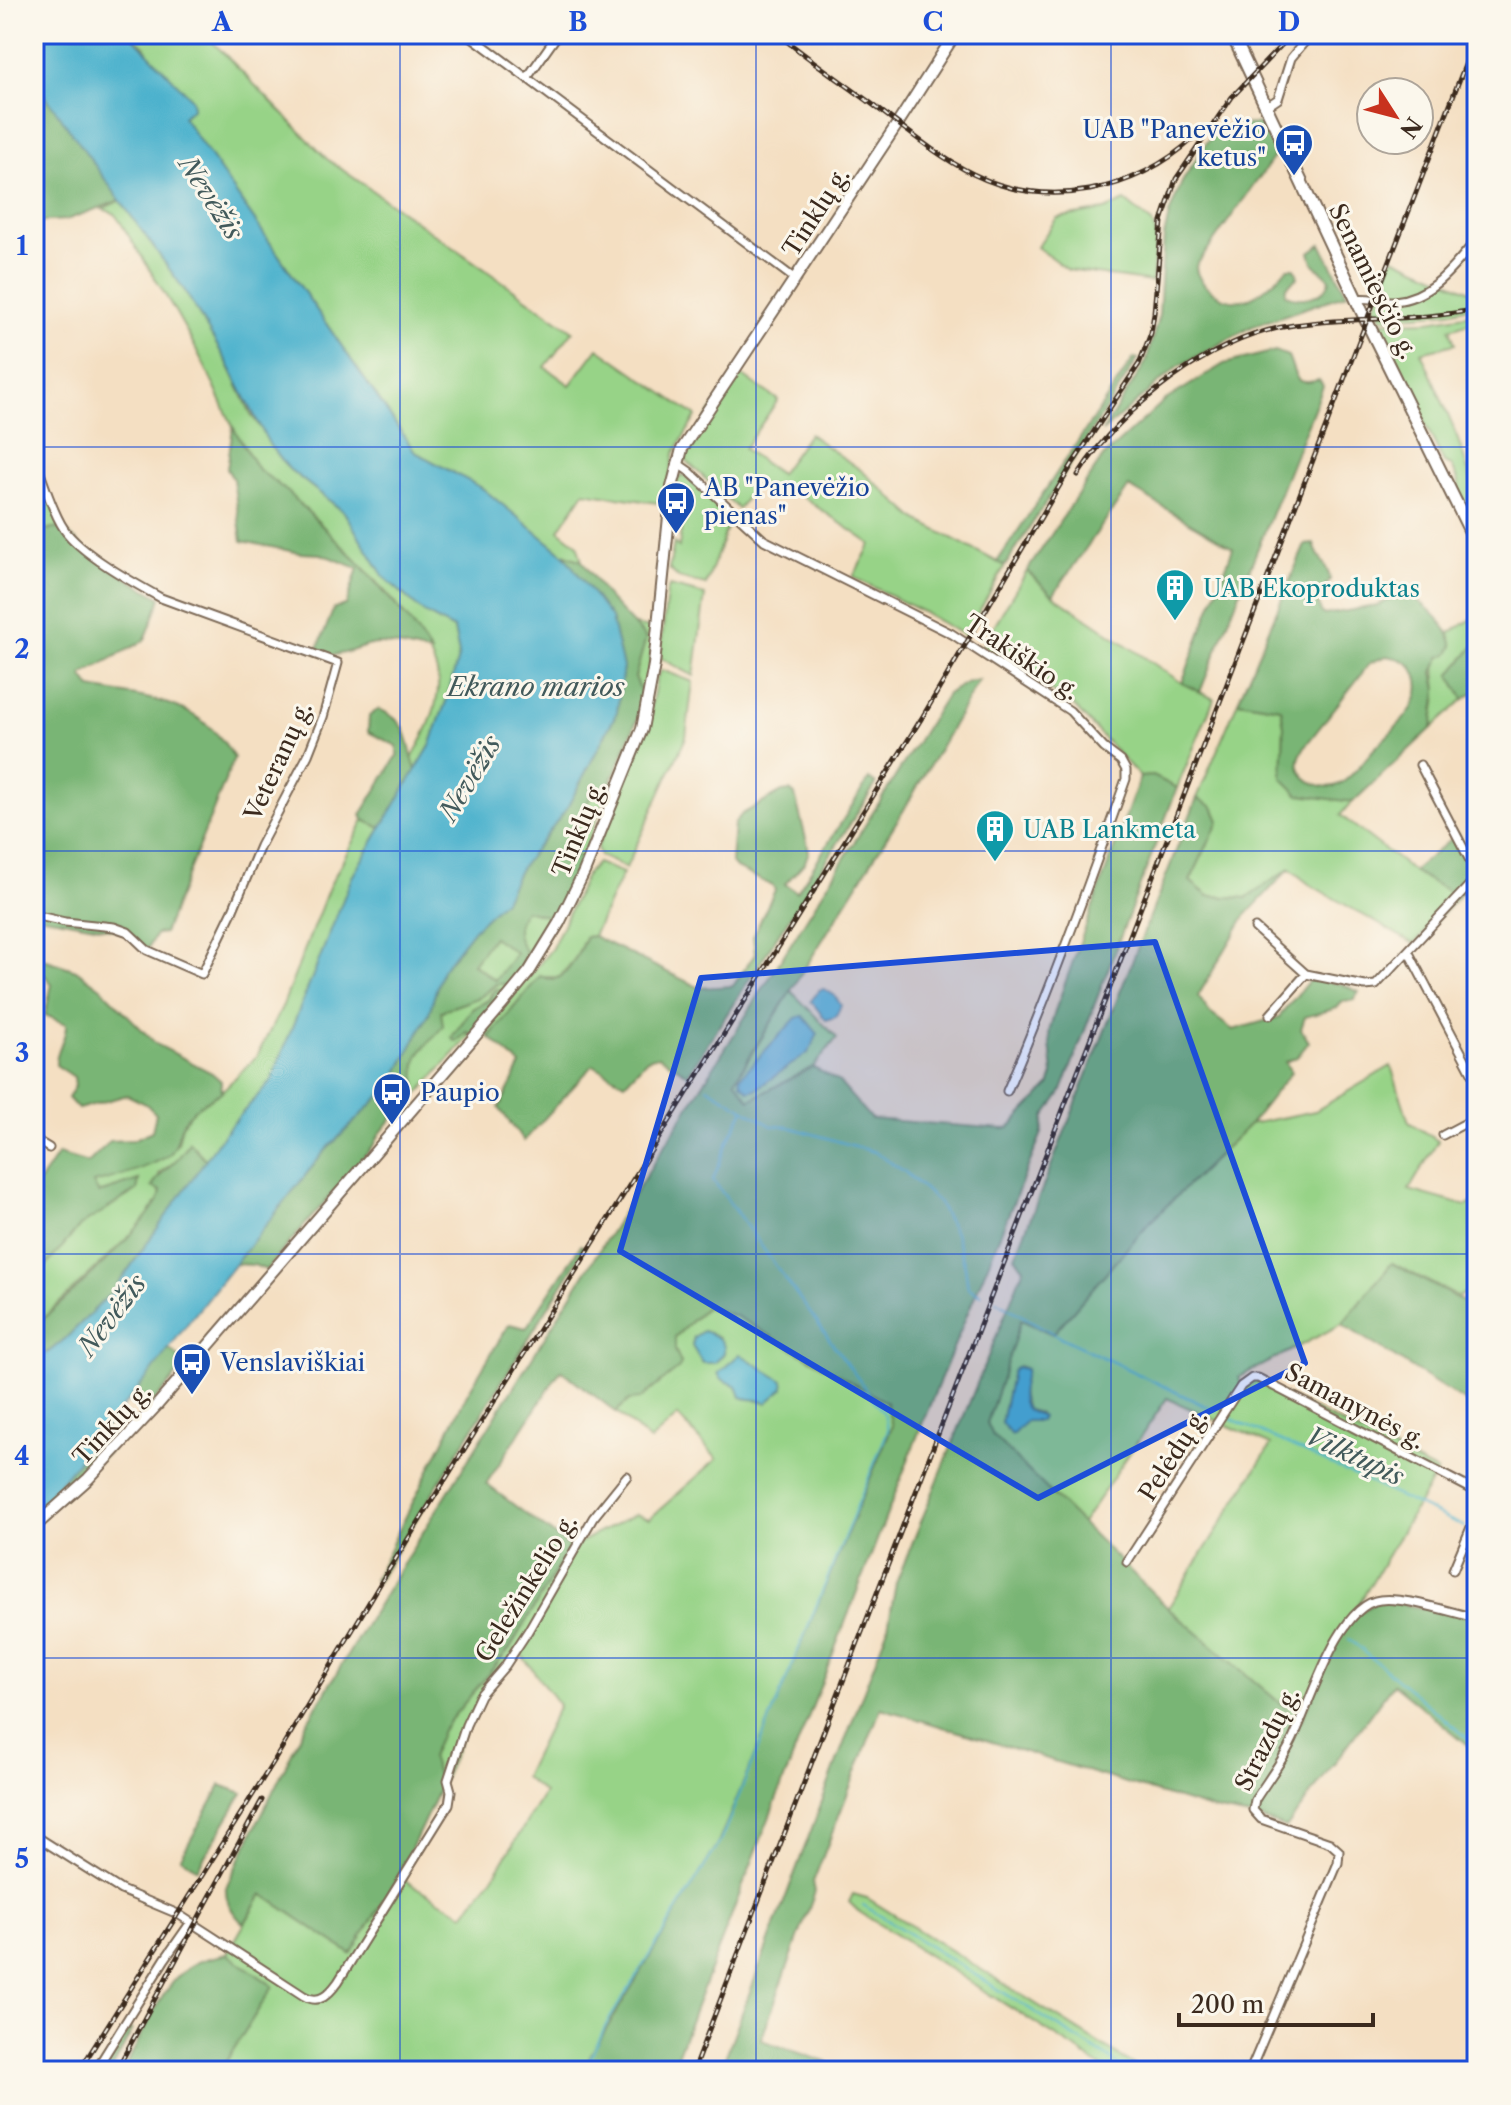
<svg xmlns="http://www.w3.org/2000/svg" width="1511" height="2105" font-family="'Libre Caslon Text',serif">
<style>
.green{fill:#97d387;stroke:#697e52;stroke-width:2;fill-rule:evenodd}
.forest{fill:#79b574;stroke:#5a7049;stroke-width:2;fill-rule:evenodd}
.water{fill:#4eb2cd;stroke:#446e76;stroke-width:2}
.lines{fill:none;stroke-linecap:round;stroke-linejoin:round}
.stream{stroke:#4eb2cd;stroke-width:2}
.minor-casing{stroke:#7c6957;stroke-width:11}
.secondary-casing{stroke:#7c6957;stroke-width:14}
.primary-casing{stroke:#7c6957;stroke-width:15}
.minor{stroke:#fff;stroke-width:7}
.secondary{stroke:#fff;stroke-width:10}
.primary{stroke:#fff;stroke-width:11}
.rail-casing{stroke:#3b2a1e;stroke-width:5}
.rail{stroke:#fbf7ec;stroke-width:2;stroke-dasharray:6;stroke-linecap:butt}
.marked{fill:#1d4ed8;fill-opacity:0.2;stroke:#1d4ed8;stroke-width:6;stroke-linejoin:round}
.grid{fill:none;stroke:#1d4ed8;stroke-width:2;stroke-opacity:0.55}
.labels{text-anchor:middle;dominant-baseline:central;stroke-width:6;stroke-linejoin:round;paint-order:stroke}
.transit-label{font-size:24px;fill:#164399;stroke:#fbf7ec;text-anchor:start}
.street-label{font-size:24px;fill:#3b2a1e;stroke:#fbf7ec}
.culture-label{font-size:24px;fill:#0d838f;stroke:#fbf7ec;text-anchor:start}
.water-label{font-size:26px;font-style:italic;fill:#425a5b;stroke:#fbf7ec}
.neatline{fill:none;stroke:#1d4ed8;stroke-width:3}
.grid-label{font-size:26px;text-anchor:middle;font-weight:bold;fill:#1d4ed8}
</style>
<rect width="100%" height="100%" fill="#fbf7ec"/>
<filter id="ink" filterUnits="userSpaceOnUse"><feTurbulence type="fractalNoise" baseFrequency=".0125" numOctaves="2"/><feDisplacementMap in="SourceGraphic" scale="16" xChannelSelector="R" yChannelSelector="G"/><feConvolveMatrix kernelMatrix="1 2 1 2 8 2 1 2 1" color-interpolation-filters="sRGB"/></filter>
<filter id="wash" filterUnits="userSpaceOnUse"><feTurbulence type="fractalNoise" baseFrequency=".006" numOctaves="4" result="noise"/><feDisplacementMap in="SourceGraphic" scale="32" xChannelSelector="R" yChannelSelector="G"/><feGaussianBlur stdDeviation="1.8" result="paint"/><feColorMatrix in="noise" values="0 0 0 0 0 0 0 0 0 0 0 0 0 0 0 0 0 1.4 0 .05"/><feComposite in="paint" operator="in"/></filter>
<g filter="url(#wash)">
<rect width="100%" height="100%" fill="#f4dfc2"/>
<path class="green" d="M130,34H205L327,159L573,331L545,367L570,385L598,348L696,416L674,454L665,504L584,492L559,530L577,544L582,561L563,554L482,488L415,452L183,117L144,46Z
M121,200L185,291L227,362L251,414L289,469L344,512L385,577L424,613L454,629L459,654L448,696L430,746L416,770L412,759C424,736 440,707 438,680C435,631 330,533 293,497C282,486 265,479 256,466C236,438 224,406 209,375C186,325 150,271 121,223L114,213L102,209Z
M1125,201L1152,223L1156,234L1152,282L1068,270L1037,247L1057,218L1105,210Z
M1393,257L1477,294V305L1449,312L1381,318L1380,310L1374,308Z
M1477,313V321L1450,329L1455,344L1421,352L1454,428L1477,497V528L1458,490L1459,482L1452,466L1444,463L1410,392L1380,338V322L1429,321Z
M737,372L778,400L744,449L780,474L809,434L862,471L917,520L1005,566L965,636L921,611L853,577L871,544L788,487L755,485L738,509L683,458L691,441Z
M34,465L63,528L34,531Z
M684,475L731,517L706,585L679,578L669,569L674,543L679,547L682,523L676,526L674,506L678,478Z
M1027,571L1053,595L1182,683L1214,699L1177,788L1153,776L1140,777L1072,704L1012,667L983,644Z
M670,586L705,595L694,676L660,658L667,591Z
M1477,616V643L1450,675L1464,699L1432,728C1434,716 1437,702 1437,690C1435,662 1430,666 1453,646L1449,633Z
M635,625L654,629L645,701L635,677L645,638Z
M662,670L693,682L686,737L626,868L600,856L597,848L648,721L657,677Z
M1238,701L1281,708L1284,726L1282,778L1328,798L1353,802L1340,815L1413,871L1458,897L1414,944L1309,884L1290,869L1247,898L1209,896L1190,881L1219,821L1213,807L1197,798Z
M599,793L606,795L581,861C559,840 580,816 592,795Z
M364,820L381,828L352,878L271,1081L225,1132L206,1160L189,1142L179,1159L159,1173L161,1200L140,1226L34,1327V1280L80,1225L137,1190L139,1180L99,1193L92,1183L178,1143L182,1125L193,1110L221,1092L257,1056L283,1005L329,887Z
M597,863L623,873L593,936L585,937L577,956L560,977H540L489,1037L484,1033L552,948L586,875Z
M526,909L547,916L550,930L525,970L503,997L501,990L491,993L489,999L472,1009L452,1037L457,1041L467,1032L472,1034L417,1095L399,1110L389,1102L390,1094L403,1080L414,1086V1061L441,1011L480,997L521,967L516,924Z
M493,936L516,953L495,981L473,964Z
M791,991L837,1038L813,1067L750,1100L735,1081ZM808,1053L756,1089L743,1075Z
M1391,1066L1409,1122L1438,1141L1409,1190L1466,1206L1477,1201V1286L1458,1297L1392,1263L1342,1324L1239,1377L1241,1385L1252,1378L1437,1472L1350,1619L1301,1721L1168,1608L1271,1445L1167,1398L1081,1525L993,1436L987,1423L1021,1319L1053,1334L1147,1225L1250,1124L1315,1111ZM1019,1366L1026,1369C1020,1384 1019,1396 1027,1410L1039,1413L1037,1421L1030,1420L1001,1423L1012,1371Z
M706,1307L736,1316L886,1402L892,1426L718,1844L590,2056L585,2071H220L273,1986L227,1954L262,1894L351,1954L398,1877L464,1914L496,1873L544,1793L524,1777L559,1705L517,1649L480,1695L441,1785L431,1757L442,1730L510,1648L570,1547L636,1514L649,1519L717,1459L678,1416L650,1441L616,1412L629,1400L681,1363L675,1350V1337ZM703,1331L719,1337L724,1353L717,1361C705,1364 698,1356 692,1346L694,1337Z
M853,1894L867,1898L1143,2071C1111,2071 1104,2073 1079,2051L858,1911L849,1902Z"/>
<path class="forest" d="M34,80L37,83L121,200L66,220L34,222Z
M1266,124L1279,150L1196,266C1196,276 1204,286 1213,292C1244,314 1265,289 1288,268H1295L1298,277L1286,287L1285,294C1299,303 1327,297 1330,279L1313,263L1310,252L1321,244L1347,294L1253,326L1177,367L1102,432L1146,362L1159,315L1164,237L1169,214L1182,182L1206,143L1218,130L1231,125Z
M1275,351L1288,356C1297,376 1292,387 1319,380L1323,386L1200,692L1182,683L1233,548L1129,487L1053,595L1027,571L1103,457L1164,401L1224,364Z
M1134,358L1138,359L1005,566L997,562Z
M233,427L257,468L289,493L356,560L412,624L431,653C414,650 396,644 379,644C360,644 340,661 316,653L334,608L346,605L358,568L321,554L300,553L242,541L233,479L227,469Z
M63,528C90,557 127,579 161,598L145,640L82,675L91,688C149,699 202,700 234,758L164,933L156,934L147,950L128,932L34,915V531Z
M1314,544C1317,558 1329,566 1330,580C1322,592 1312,602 1324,615L1375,606L1406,593C1427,605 1446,622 1453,646L1448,654L1440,657L1433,672L1437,689L1432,728L1353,802L1299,795L1282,778L1284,726L1281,708L1238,701L1305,545ZM1386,656C1399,658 1411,661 1416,674C1429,704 1392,730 1374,749C1364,760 1353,777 1340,784C1327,791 1303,783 1299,767C1297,759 1302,751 1306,745L1370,663Z
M563,554L582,561L608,598L646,638L635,677L645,701L606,795H592C580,816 559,840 581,861L550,930L546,927L547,916L525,910C514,927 514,935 526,952L521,967L508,984H496L480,997L441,1011L443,1026C426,1048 410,1053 417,1084L414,1086L403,1081L390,1094V1102L399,1110L379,1135L375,1144L266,1270L254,1265L235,1264L324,1152L392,1084L429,1013L442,970L474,929L504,900L519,870L567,808L617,712L623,667L611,618ZM493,937L516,953L495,980L473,964Z
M1477,643V691L1464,699L1450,675Z
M979,680L905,808L735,1080L750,1100L813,1067L839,1082L871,1119L1004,1129L1009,1128L1049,1086L1053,1075L1049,1032L1056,1008L1140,777L1153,776L1177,788L1061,1093L1045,1116L1042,1133L924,1419L671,2071H585L590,2056L718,1844L892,1426L886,1402L736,1316L706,1307L675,1337V1350L681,1363L679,1368L640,1399L629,1400L616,1412L561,1370L486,1484L570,1547L510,1648L442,1730L431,1757L441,1785L398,1877L351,1954L262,1894L244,1924C233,1914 225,1902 226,1887L306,1724L388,1588L947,694L968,682Z
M379,709C413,725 405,739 416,770L381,828L364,820L361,815L397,756V746L368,732L369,716Z
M869,779L876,784L688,1074L658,1056L647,1059L625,1083L593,1065L524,1141L499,1108L521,1065L489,1037L540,976C546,978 554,981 560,977C572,969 580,949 586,937L593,936L700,988L733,986L755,954L753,936L775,890L773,886L736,868L731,862L734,824L742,814L782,792L790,791L795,795L809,851L805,862L785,884L797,892Z
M1197,798L1213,807L1219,821L1190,881L1208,896L1247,898L1290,868L1245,916L1198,996L1210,1013L1233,1030L1279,1017L1310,979L1342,984L1359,992L1354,1000L1343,1001L1337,1008L1305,1017L1301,1029L1309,1042L1297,1057L1285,1062L1291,1072L1250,1124L1147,1225L1053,1334L1021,1320L987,1423L993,1436L1168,1608L1301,1721L1335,1644L1350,1619L1379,1600L1477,1618V1752L1393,1684L1286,1828L1261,1819L1214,1810L881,1708L813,1882L815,1892L761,2040L826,2062L836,2068L834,2071H720L888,1627L896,1583L1024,1268L1015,1257Z
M1457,834L1477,874L1458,897L1413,871Z
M44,959L76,970L102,989L156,1044L212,1073L221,1081V1092C207,1101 190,1109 182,1125C177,1135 179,1144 170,1154C159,1164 109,1180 93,1183L99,1193L139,1180L137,1190L80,1226L34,1280V1189L58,1154L88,1163L110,1141L133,1140L152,1131L156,1114L146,1104L127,1095L78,1109L68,1098L75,1086L74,1077L56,1065C55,1049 67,1039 66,1024L45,1015L52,984L36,965Z
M496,989L501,990L503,997L472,1034L467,1032L457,1041L453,1040L452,1037L472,1009L489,1000Z
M189,1142L206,1160L114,1290L66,1338L50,1351L34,1359V1327C56,1308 161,1214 161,1191L152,1187C163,1166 177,1166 189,1142Z
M581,1245L585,1248L377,1582L374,1580L467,1394L509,1324L526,1328Z
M1392,1263L1477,1309V1409L1342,1324Z
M168,1348L187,1363L154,1402L134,1393Z
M100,1435L111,1449L34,1522V1507L46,1500Z
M221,1785L243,1793L197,1869L181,1857Z
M227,1954L273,1986L220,2071H123C140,2040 159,1991 186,1969C197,1960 213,1957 227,1954Z
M129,2028L132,2030L130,2034L111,2071H99Z"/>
<path class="water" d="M34,34H130L192,99L193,108L183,117L415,452L482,488L563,554L611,618L623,667L617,712L567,808L519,870L504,900L474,929L442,970L429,1013L392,1084L324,1152L188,1323L147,1378L46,1500L34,1507V1359L50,1351L66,1338L114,1290L225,1132L271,1081L352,877L430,746L448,696L459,654L454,629L424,613L384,577L344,512L289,469L270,446L227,362L185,291L34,80Z
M824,989L834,995L841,1005L836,1017L826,1020L811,1001L819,990Z
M803,1016L818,1034L808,1053L756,1089L749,1091L741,1083L740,1077L796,1018Z
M703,1331C715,1335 726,1339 724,1353L715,1363H702L692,1346L694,1337Z
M740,1354L783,1381L784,1388L767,1403C757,1397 749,1401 741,1397L737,1386L721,1379L718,1373Z
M1016,1367L1026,1369C1024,1380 1014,1404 1031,1412C1035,1413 1039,1414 1042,1417L1040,1421H1026L1012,1435L1001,1423L1012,1371Z"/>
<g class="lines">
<path class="stream" d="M688,1076L691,1077
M707,1087L772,1126L789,1127L875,1152L905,1172L938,1202L955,1233L965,1266L968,1288L982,1295
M996,1301L1058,1336L1216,1411
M1230,1418L1465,1527
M1476,1532H1477
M1349,1639L1477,1746
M863,1905L1128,2070
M584,2071L607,2023L720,1842L888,1430L884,1414L713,1180L728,1141L744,1110"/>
</g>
</g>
<g filter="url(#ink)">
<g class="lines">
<defs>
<path id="minor" d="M468,34L795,279
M527,78L558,34
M1266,107L1278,99L1291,58L1311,34
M1357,299C1368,297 1381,302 1394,301C1432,298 1454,266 1477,239
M677,463L690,472L764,540L952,634L1070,711L1104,748L1121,761L1126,770V779C1089,884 1051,989 1007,1091
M34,465H37C45,485 52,511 64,529C81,554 134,583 161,598L338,663L323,717L308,755L260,846L233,910L202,974L147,950L128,932L114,927L65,922L34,915
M1420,765L1477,874
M1255,928L1306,974
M1408,951L1477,1082
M1270,1015L1306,974L1365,986L1376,985L1477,877
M1443,1135L1477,1117
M34,1139L49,1148
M1127,1562L1241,1386L1252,1378H1258L1477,1492
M1453,1570L1477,1513
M34,1797V1801
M34,1835L121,1890L178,1914L304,1996C320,2005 329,1994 338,1982L449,1804L451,1791L448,1780L466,1725L480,1695L505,1666L528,1631L593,1518L627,1476
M95,2071L165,1959L191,1922
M1250,2071L1338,1863L1339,1851L1330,1843L1261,1819L1253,1810L1255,1800C1267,1781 1281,1763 1291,1743C1309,1708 1337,1605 1380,1600C1403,1596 1452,1613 1477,1618"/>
<path id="secondary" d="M34,1527L88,1479L158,1404L501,1006L529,972L559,923L584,872L642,729L654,665L672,487L682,449L898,123L955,34"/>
<path id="primary" d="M1232,34L1366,320L1477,545"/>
</defs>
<use href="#minor" class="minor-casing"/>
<use href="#secondary" class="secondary-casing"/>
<use href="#primary" class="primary-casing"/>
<use href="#minor" class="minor"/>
<use href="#secondary" class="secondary"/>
<use href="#primary" class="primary"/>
<defs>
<path id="rail" d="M778,34C808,59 841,81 872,104C904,128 937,156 973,174C1048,211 1135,192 1195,137
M1078,475C1122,407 1212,336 1294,325C1355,316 1416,322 1477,309
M79,2071L274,1761L383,1579L923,716L1073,463L1139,364L1151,333L1154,313L1162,221L1176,179L1232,97L1292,34
M116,2071L262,1800
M693,2071L1477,34"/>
</defs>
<use href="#rail" class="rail-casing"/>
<use href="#rail" class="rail"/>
</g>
</g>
<path class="marked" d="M1155,942L1305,1363L1038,1498L620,1251L701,978Z"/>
<path class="grid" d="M400,34V2071M756,34V2071M1111,34V2071M34,447H1477M34,851H1477M34,1254H1477M34,1658H1477"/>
<defs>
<symbol id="bus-pin" viewBox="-11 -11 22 30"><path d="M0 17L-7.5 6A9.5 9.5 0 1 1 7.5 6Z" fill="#1a4fb4" stroke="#fbf7ec"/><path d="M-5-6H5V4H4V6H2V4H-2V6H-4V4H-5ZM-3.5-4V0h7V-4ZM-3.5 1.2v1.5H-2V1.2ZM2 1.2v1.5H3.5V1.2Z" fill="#fff"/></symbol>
<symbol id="building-pin" viewBox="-11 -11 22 30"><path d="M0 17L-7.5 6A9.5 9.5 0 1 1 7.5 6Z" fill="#0f9aa8" stroke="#fbf7ec"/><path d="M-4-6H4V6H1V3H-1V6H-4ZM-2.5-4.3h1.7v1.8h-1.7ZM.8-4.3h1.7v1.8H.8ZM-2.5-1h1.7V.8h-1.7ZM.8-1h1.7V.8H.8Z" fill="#fff"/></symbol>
</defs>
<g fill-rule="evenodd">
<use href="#bus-pin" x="1272" y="121" width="44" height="60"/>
<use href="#bus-pin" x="654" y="479" width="44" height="60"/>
<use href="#building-pin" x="1153" y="566" width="44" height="60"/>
<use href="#building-pin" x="973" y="807" width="44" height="60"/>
<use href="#bus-pin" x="370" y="1070" width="44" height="60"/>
<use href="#bus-pin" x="170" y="1340" width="44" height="60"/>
</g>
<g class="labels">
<g class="transit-label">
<text x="1266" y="129" text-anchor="end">UAB "Panevėžio<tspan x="1266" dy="28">ketus"</tspan></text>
<text x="704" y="487">AB "Panevėžio<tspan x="704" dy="28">pienas"</tspan></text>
<text x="420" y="1092">Paupio</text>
<text x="220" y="1362">Venslaviškiai</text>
</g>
<g class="street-label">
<text transform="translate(816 212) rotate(-57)">Tinklų g.</text>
<text transform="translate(1373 281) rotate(64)">Senamiesčio g.</text>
<text transform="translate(1022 657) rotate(34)">Trakiškio g.</text>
<text transform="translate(278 761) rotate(-65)">Veteranų g.</text>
<text transform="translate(579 829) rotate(-67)">Tinklų g.</text>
<text transform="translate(1355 1406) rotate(28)">Samanynės g.</text>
<text transform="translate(112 1424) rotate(-47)">Tinklų g.</text>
<text transform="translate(1173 1455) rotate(-57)">Pelėdų g.</text>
<text transform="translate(526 1588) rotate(-58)">Geležinkelio g.</text>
<text transform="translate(1267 1739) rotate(-63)">Strazdų g.</text>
</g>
<g class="culture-label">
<text x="1203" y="588">UAB Ekoproduktas</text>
<text x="1023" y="829">UAB Lankmeta</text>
</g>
<g class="water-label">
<text transform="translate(211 198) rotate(57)">Nevėžis</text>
<text x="536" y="687">Ekrano marios</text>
<text transform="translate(470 778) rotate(-59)">Nevėžis</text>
<text transform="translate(112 1315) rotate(-53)">Nevėžis</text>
<text transform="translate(1355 1456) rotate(25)">Vilktupis</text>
</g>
</g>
<rect width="1511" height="2105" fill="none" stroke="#fbf7ec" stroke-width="88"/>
<g transform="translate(1395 116) rotate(126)"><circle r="38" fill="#fbf7ec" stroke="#aea59a" stroke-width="2"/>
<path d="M0-6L14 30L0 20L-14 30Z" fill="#c8321e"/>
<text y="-12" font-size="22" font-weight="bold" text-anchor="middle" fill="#3b2a1e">N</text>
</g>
<path d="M1179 2013v12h194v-12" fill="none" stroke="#3b2a1e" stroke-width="4"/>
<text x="1191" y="2013" font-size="24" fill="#3b2a1e" stroke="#fbf7ec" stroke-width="6" paint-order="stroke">200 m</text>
<rect x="44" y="44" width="1423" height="2017" class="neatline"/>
<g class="grid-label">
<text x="222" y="31">A</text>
<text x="578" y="31">B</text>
<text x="933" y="31">C</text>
<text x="1289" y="31">D</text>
<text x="22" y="255">1</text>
<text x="22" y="658">2</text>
<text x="22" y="1062">3</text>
<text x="22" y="1465">4</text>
<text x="22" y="1868">5</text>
</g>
</svg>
